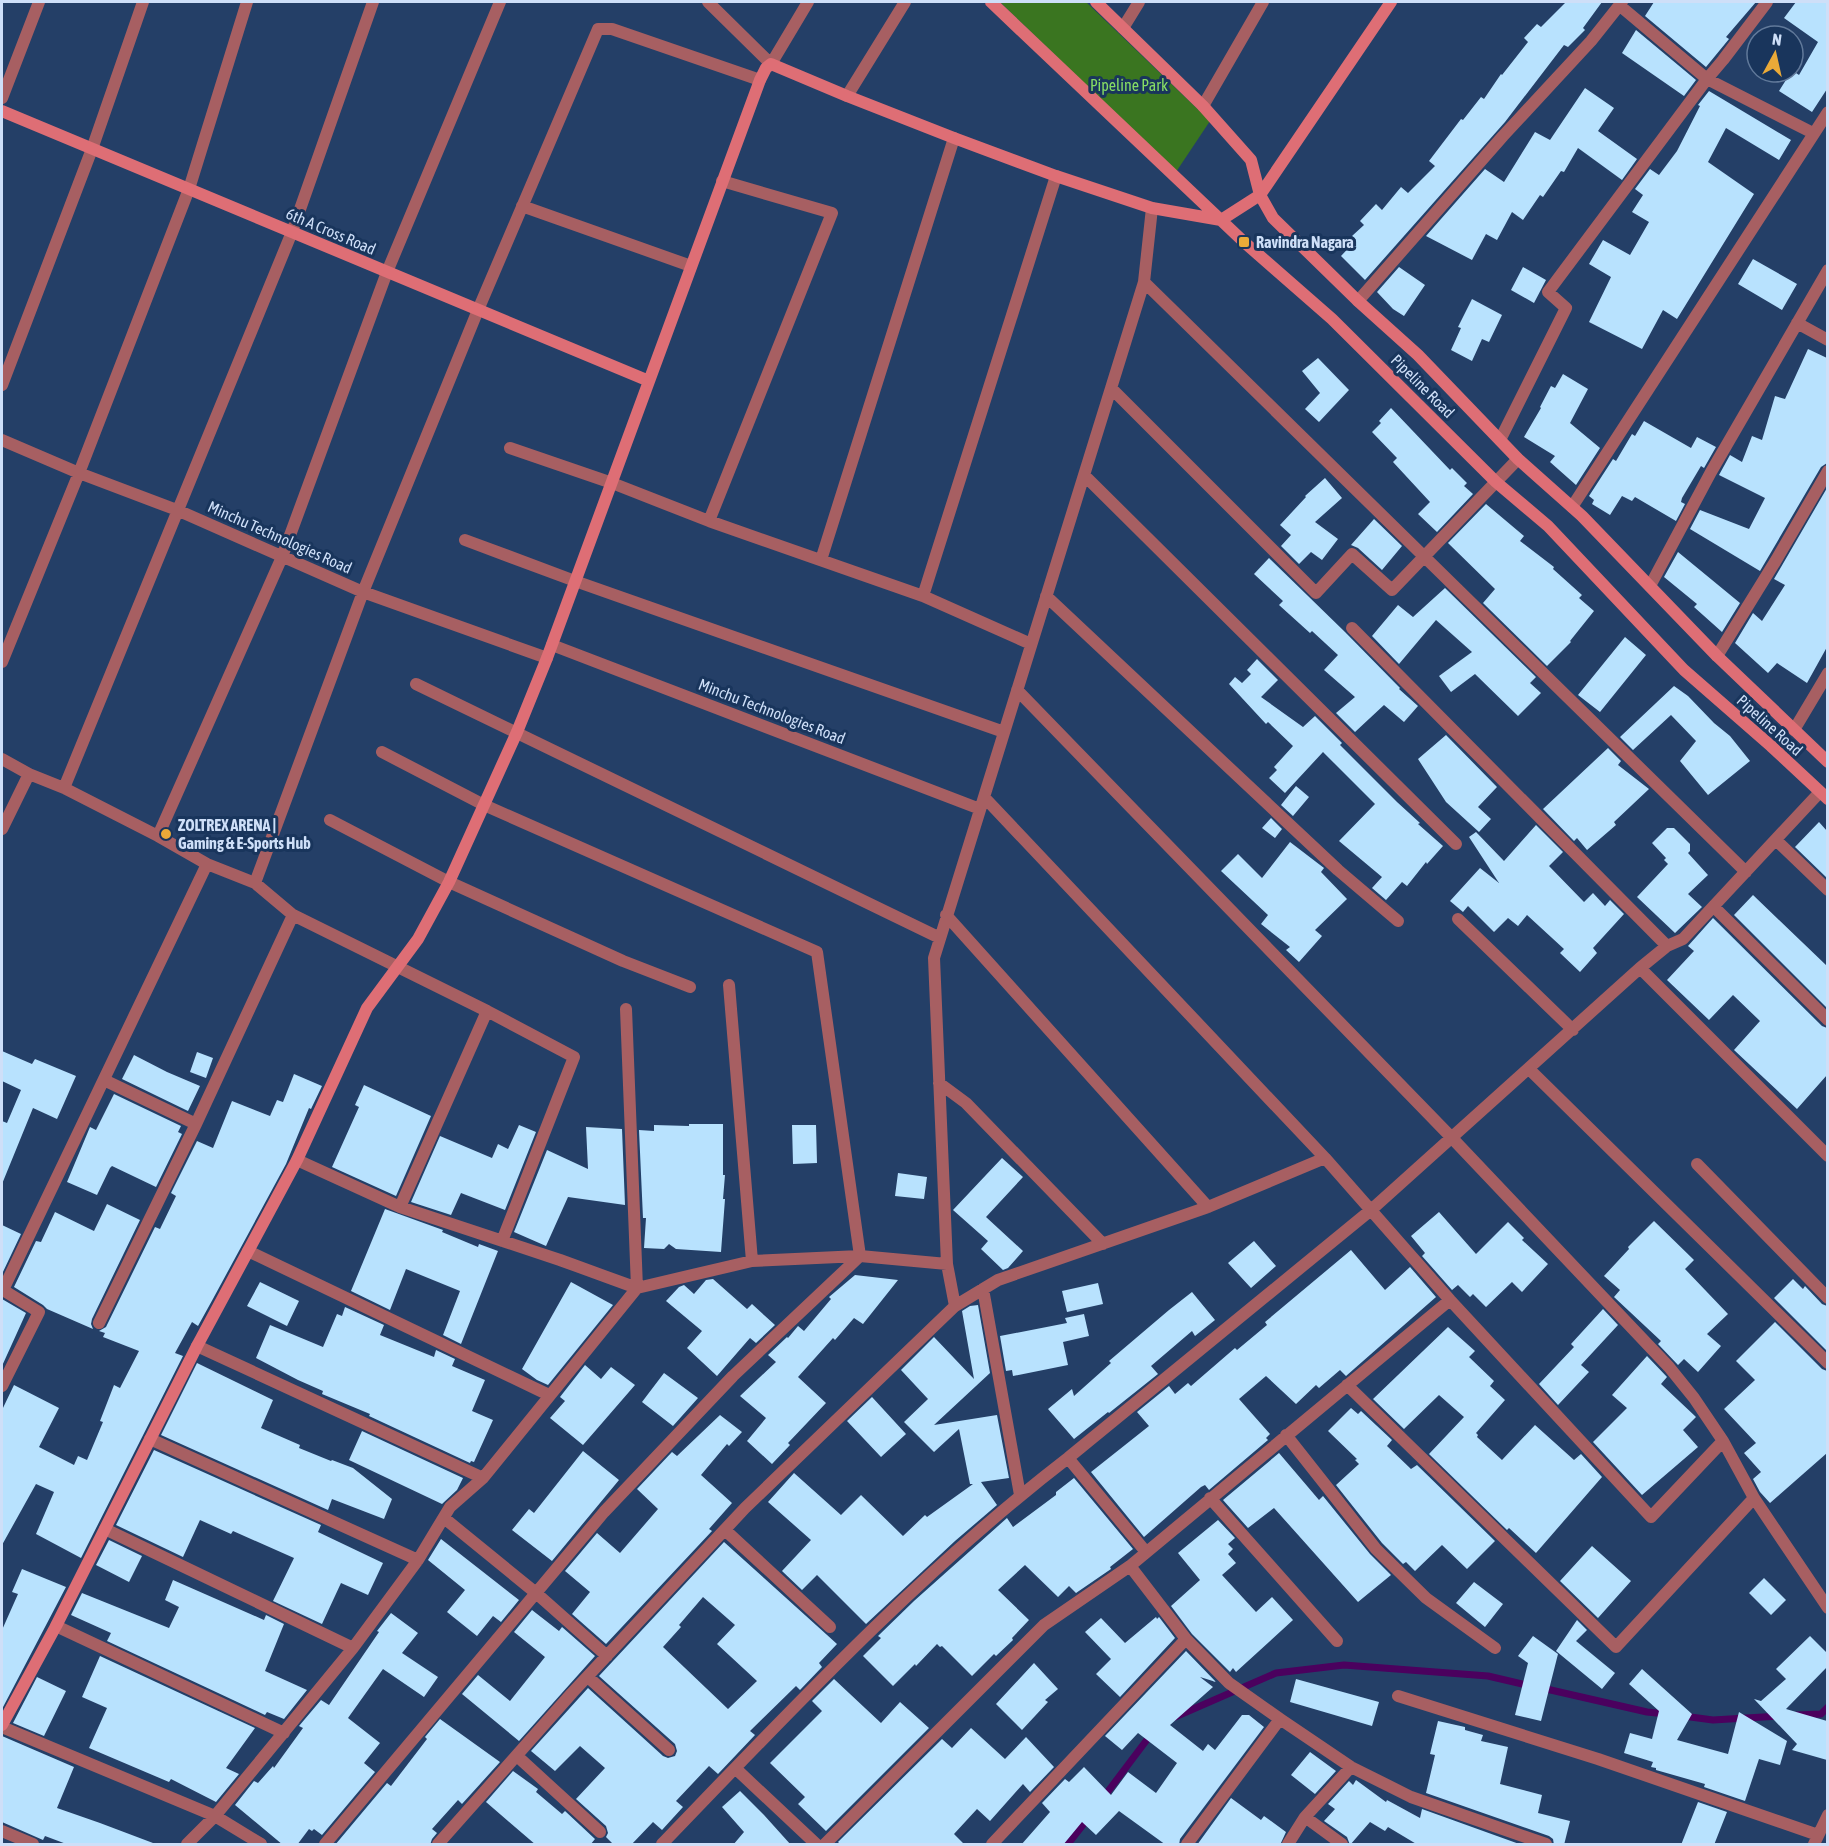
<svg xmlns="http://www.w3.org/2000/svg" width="1829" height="1846" font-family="'Asap Condensed',sans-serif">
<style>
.green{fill:#3a7520}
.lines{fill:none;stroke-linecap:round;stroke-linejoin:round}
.stream{stroke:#4b015e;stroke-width:7}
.building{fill:#b8e2fe;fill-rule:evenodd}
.street{stroke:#a75f62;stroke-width:12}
.secondary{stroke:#de6e75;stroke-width:12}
.poi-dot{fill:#eaaa38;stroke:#19355c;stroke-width:2}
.labels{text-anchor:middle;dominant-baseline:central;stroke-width:6;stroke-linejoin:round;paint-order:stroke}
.park-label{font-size:16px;fill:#86dc64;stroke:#19355c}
.street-label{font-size:16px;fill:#cedff8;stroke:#19355c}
.poi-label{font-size:16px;font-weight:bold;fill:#cedff8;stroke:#19355c;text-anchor:start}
</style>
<rect width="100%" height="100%" fill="#243f67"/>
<path class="green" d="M1000,2H1086L1210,121L1176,172Z"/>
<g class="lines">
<path class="stream" d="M1542,1688L1647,1712L1666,1714
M1797,1715L1821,1714L1828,1707
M1683,1716L1713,1720L1780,1716
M1175,1717L1276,1673L1344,1665L1488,1676L1531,1686
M1103,1798L1152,1733
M1068,1844L1089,1817"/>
</g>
<path class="building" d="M1566,2H1602L1583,28L1585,30L1568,47L1564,45L1505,122L1365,280L1341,256L1356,240L1352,236L1364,225L1360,221L1376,204L1382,210L1401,187L1408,193L1435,166L1429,161L1461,119L1463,120L1481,97L1484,99L1501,74L1502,75L1528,42L1524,38L1537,24L1541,27Z
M1654,2H1756L1726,37L1729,39L1706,67L1645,16Z
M1796,2H1827V89L1812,112L1779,91L1791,72L1793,71L1799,75L1818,42L1784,18Z
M1636,30L1696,80L1684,96L1622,53Z
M1585,88L1614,108L1598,131L1637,159L1622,180L1578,148L1564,172L1561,171L1543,197L1540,195L1523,220L1512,212L1497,240L1486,234L1472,260L1426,236L1485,169L1504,182L1535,132L1550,140Z
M1709,91L1791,140L1779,160L1726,128L1708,162L1754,194L1677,319L1663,310L1642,349L1589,322L1611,277L1589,264L1603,240L1630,255L1649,222L1632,212L1643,195L1635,189L1650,169L1659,175L1677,151L1700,106L1698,105Z
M1753,259L1797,284L1782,310L1738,284Z
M1399,267L1425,285L1404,316L1393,309L1377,292Z
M1523,267L1546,280L1534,303L1511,290Z
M1472,299L1502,315L1489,342L1482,339L1472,361L1451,350L1461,328L1458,327Z
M1808,349L1827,358V463L1821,467L1760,571L1690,529L1700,510L1749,529L1765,498L1719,475L1730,455L1742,462L1752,436L1762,440L1775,396L1785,399Z
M1318,358L1349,390L1319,422L1305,409L1320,393L1302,371Z
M1563,374L1588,389L1570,423L1600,448L1576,485L1550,462L1555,456L1524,437L1541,408L1540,407L1551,386L1555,388Z
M1391,408L1450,470L1452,468L1467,483L1464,486L1473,494L1437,532L1418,514L1430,502L1393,462L1397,458L1372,432L1381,423L1379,421Z
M1644,421L1691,448L1697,437L1716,447L1704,468L1701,466L1682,498L1681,502L1685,504L1676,521L1635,497L1632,501L1622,496L1610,515L1592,504L1594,500L1589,496L1613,459L1616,461L1632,434L1635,436Z
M1325,478L1342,498L1315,522L1338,539L1322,560L1311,552L1299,564L1281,546L1291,535L1280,525L1306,497L1305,496Z
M1827,488V647L1807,683L1777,663L1768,673L1735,643L1753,613L1762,621L1785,585L1774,579Z
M1486,504L1524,536L1520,541L1554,567L1553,569L1582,595L1579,598L1594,611L1570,641L1571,642L1547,666L1483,603L1495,589L1448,543Z
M1374,519L1402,546L1382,570L1358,548L1351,545Z
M1678,552L1740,603L1722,632L1694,607L1697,604L1664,577Z
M1269,558L1345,632L1400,688L1399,689L1418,706L1404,722L1384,705L1355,732L1336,713L1355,697L1324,670L1338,655L1312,631L1310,633L1279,605L1283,601L1254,574Z
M1445,588L1536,677L1530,683L1541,693L1518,716L1475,674L1451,692L1439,676L1472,652L1436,620L1399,664L1372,636L1398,605L1413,617Z
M1625,637L1646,655L1600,712L1578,695Z
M1257,659L1278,680L1261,697L1303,727L1315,716L1342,743L1340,745L1397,802L1420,823L1418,824L1443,846L1427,864L1426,862L1407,886L1402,882L1386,900L1372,888L1382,877L1339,841L1375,804L1323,752L1285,793L1269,778L1277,770L1274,767L1293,746L1268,722L1266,724L1229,684L1235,677L1242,683L1251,674L1247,670Z
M1674,686L1688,696L1714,723L1730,736L1750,761L1708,795L1680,761L1696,741L1671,715L1633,750L1620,737Z
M1446,735L1497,787L1478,807L1491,819L1479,832L1446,802L1418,759Z
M1608,748L1621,761L1618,765L1649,789L1614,822L1616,825L1587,850L1577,838L1574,841L1543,809Z
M1296,786L1309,797L1293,816L1281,805Z
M1271,818L1282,829L1275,838L1262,828Z
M1819,822L1827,831V878L1795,847Z
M1536,825L1563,852L1549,866L1584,902L1593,893L1605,906L1610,900L1624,914L1593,948L1597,953L1580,972L1560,953L1564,949L1527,915L1518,926L1508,918L1494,932L1468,906L1463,912L1450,901L1480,868L1499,883L1469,837L1476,832L1504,861Z
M1667,828H1674L1690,844V851L1688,853L1708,875L1688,894L1702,907L1675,933L1637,897L1668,864L1664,860L1666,858L1652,843Z
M1290,842L1324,868L1321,872L1347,899L1315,930L1322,936L1299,962L1286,950L1290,947L1261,924L1268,915L1221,871L1238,854L1262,878Z
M1753,895L1827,966V1008L1734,915Z
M1713,918L1822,1026L1827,1028V1075L1797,1109L1734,1050L1760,1021L1733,995L1709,1020L1667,980L1694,951L1688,946Z
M2,1051L32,1064L35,1059L76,1076L57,1119L33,1108L2,1184V1121L7,1123L21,1090L2,1081Z
M197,1052L213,1058L206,1078L190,1072Z
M134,1055L167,1072L200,1086L188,1111L122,1079Z
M294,1074L322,1086L311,1109L309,1108L286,1164L214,1297L198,1326L192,1322L175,1353L183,1356L81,1558L36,1534L54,1492L36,1484L2,1545V1410L14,1385L59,1408L39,1447L74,1465L78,1456L87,1460L103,1422L100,1421L114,1385L120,1388L139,1351L103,1337L105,1333L99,1331L106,1327L155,1227L160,1229L176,1196L171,1193L197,1141L213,1148L232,1101L270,1116L277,1100L283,1102Z
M364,1085L431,1116L396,1196L332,1167L359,1107L355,1105Z
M114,1094L181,1126L178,1132L182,1134L156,1187L112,1166L110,1168L97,1195L67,1182L90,1127L96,1130Z
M689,1124H723V1175H725L723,1199H725L721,1252L676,1249L669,1244L664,1249L644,1248L646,1218H643L639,1130L654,1131V1125L689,1126Z
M519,1125L536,1132L505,1210L461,1193L451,1215L411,1202L440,1136L492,1158L498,1144L508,1149Z
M792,1125H816L817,1163L793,1164Z
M586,1127L622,1129L625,1205L568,1197L546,1246L514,1232L547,1150L588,1169Z
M1002,1158L1023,1177L986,1217L1023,1251L1008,1268L1003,1270L981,1249L988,1241L953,1210Z
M898,1173L927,1177L924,1199L895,1196Z
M107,1204L140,1220L92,1319L91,1324L93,1329L47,1309L43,1305L14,1287L36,1241L41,1242L55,1212L94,1231Z
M385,1209L443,1230L442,1232L478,1247L479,1244L498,1251L461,1344L443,1335L460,1291L406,1269L390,1310L351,1291Z
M1439,1212L1476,1254L1508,1222L1524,1238L1522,1240L1548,1264L1522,1292L1512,1282L1486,1307L1473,1294L1470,1297L1458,1285L1452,1290L1422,1256L1425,1253L1411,1236Z
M1654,1221L1694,1260L1685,1269L1728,1314L1707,1334L1721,1346L1698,1372L1684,1359L1678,1365L1658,1344L1661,1341L1614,1297L1620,1290L1604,1276L1629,1249L1628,1247Z
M2,1225L21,1234L2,1274Z
M1254,1241L1276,1266L1251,1288L1228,1263Z
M1351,1250L1385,1290L1410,1267L1436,1297L1346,1376L1340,1370L1319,1388L1316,1385L1296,1404L1266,1376L1239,1399L1270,1434L1266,1438L1268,1440L1209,1490L1205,1485L1201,1487L1144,1537L1091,1472L1149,1426L1137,1412L1169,1386L1175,1394L1188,1383L1191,1386L1235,1348L1237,1350L1267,1325L1265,1322Z
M855,1275L898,1280L863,1324L854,1318L835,1340L833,1338L798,1377L826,1403L788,1443L790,1445L772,1464L747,1441L766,1418L740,1396L776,1362L768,1355L787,1337L788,1338L798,1326L804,1331L831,1299L829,1297Z
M713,1279L747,1309L752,1304L775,1325L756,1343L750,1338L717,1376L687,1348L702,1331L666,1301L679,1287L684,1285L694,1294L706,1280Z
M1793,1279L1803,1289L1805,1286L1822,1304L1827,1306V1351L1774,1298Z
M260,1282L299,1301L287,1326L247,1306Z
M571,1282L613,1305L548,1385L537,1380L522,1369Z
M1098,1283L1103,1304L1067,1312L1062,1291Z
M1192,1292L1215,1320L1195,1336L1192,1331L1151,1366L1158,1374L1109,1413L1108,1412L1074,1439L1048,1409L1072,1389L1074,1396L1111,1363L1109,1361L1169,1310Z
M2,1299L26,1313L2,1366Z
M978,1305L990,1373L934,1425L997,1415L1009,1478L981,1482L997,1505L955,1541L866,1624L817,1575L802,1590L782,1571L811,1540L768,1502L794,1473L841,1515L861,1495L903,1536L925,1515L927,1517L973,1484H970L959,1429L934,1452L904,1422L928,1399L901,1370L934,1337L974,1379L962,1311L970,1306Z
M345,1307L384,1325L380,1335L434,1357L436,1350L455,1359L452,1366L485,1380L472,1411L493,1420L474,1462L471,1461L470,1463L369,1416L370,1414L322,1394L323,1391L298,1380L256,1358L270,1325L323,1347L337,1314L342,1316Z
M1603,1309L1618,1325L1581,1365L1589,1372L1558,1405L1539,1384L1574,1347L1571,1344Z
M1084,1314L1089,1336L1063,1342L1068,1365L1013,1376L1012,1370L1006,1371L1000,1336L1067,1323L1065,1318Z
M1775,1322L1822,1369L1827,1371V1453L1770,1503L1760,1492L1753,1479L1761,1472L1744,1453L1756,1443L1724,1409L1755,1380L1736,1361Z
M1448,1327L1475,1351L1469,1357L1494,1381L1490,1386L1505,1400L1476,1433L1478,1435L1477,1437L1502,1460L1535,1425L1574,1460L1581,1454L1602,1477L1536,1553L1509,1528L1507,1530L1429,1454L1464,1417L1439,1395L1404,1429L1373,1399Z
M1647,1356L1667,1377L1661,1384L1696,1417L1683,1430L1698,1447L1642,1495L1593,1442L1627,1408L1612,1395Z
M197,1363L273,1400L261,1428L300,1445L299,1448L331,1461L332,1460L353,1468L392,1499L384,1519L332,1499L328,1510L161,1435Z
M585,1365L601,1379L611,1367L635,1385L583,1445L550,1418L565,1401L560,1397Z
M664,1373L698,1398L673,1426L642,1402Z
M872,1397L906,1434L881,1457L847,1421Z
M1351,1408L1358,1414L1361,1411L1392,1440L1387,1446L1411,1469L1417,1465L1495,1541L1467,1569L1442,1545L1415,1571L1406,1562L1403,1564L1382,1543L1336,1485L1359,1464L1355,1460L1357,1459L1328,1431Z
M720,1415L742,1432L729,1446L727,1444L701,1475L732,1503L709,1529L712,1531L606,1644L572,1614L590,1592L565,1571L597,1533L620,1553L658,1509L637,1489L672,1452L677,1456Z
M362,1431L463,1478L457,1490L442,1504L349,1460Z
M154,1450L321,1525L318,1532L383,1563L368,1595L341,1583L322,1624L273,1601L294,1558L233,1531L231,1534L200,1520L183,1557L116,1525Z
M583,1451L619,1480L552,1561L512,1530L529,1509L534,1513Z
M1279,1453L1319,1500L1323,1496L1370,1554L1391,1575L1358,1602L1274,1508L1248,1528L1223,1500Z
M1074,1478L1133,1549L1110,1567L1111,1569L1076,1593L1069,1586L1058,1597L1025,1565L998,1590L1029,1620L1012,1638L1013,1640L996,1656L994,1654L972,1676L942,1646L940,1647L937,1644L916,1666L915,1664L893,1686L863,1656L881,1638L878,1636L914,1601L1007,1518L1013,1527L1056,1495V1492Z
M1218,1520L1235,1538L1228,1544L1233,1549L1228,1554L1236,1563L1222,1575L1256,1612L1272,1597L1293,1620L1236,1672L1233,1668L1230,1672L1192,1634L1171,1606L1200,1580L1178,1553Z
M441,1539L519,1600L501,1622L493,1616L477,1636L447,1612L465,1590L428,1560Z
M109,1540L142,1556L129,1582L96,1565Z
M724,1542L837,1644L819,1663L822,1667L800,1690L796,1686L750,1731L755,1735L718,1774L709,1766L676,1801L683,1807L662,1830L653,1822L631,1845H614L606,1837L608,1833L606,1826L576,1799L605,1768L580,1746L555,1771L531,1751L588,1688L663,1756L668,1758L675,1756L677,1751L675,1744L599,1676ZM703,1597L735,1625L717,1644L757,1681L728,1709L663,1647L681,1627L679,1625Z
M1592,1546L1631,1581L1598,1618L1560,1581Z
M22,1569L66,1587L2,1709V1630L18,1594L12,1592Z
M1764,1578L1786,1600L1771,1615L1749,1593Z
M173,1580L264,1620L266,1615L284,1624L265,1671L307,1690L284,1719L267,1712L265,1715L107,1641L111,1633L71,1615L82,1593L169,1628L179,1607L165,1600Z
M1474,1582L1503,1604L1485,1627L1456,1603Z
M532,1610L559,1631L562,1627L595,1656L519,1741L462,1694L478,1675L510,1701L545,1657L514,1632Z
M391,1613L418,1633L402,1653L438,1677L424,1697L383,1669L348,1718L380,1743L364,1763L375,1772L322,1835L314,1829L312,1831L309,1829L297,1845H283L235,1805L254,1781L258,1783L273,1766L274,1768L303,1728L299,1726L321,1700L329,1705L379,1632L377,1631Z
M1156,1617L1157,1619L1159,1617L1175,1638L1120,1697L1096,1674L1111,1659L1085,1632L1101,1618L1125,1643Z
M1577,1620L1587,1630L1576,1641L1615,1673L1602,1689L1556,1651Z
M1533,1636L1558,1654L1541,1721L1515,1715L1528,1663L1518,1656Z
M1810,1636L1827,1653V1667L1786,1709L1827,1721V1760L1792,1750L1797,1744L1754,1699L1761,1701L1786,1679L1776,1669Z
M1186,1651L1216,1682L1200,1677L1213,1687L1170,1725L1203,1751L1208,1744L1215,1750L1242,1715H1249L1264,1727L1180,1839L1179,1845H1166L1119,1811L1096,1835L1082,1822L1063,1845H1021L1050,1812L1042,1803L1065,1779L1069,1782L1084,1767L1111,1795L1128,1772L1156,1793L1177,1763L1138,1733L1122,1750L1105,1736Z
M100,1656L255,1728L226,1768L239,1774L216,1802L171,1779L169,1782L89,1748L107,1708L82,1697Z
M1034,1663L1058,1689L1045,1700L1048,1702L1022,1730L996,1704Z
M1642,1669L1692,1714L1677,1740L1728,1754L1739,1712L1787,1741L1780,1765L1759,1759L1745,1801L1704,1787L1705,1784L1656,1770V1768L1651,1767L1653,1762L1624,1753L1630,1733L1652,1739L1659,1711L1629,1684Z
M37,1677L66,1691L44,1736L13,1723Z
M834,1679L881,1723L900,1702L929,1728L826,1831L798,1804L805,1797L770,1763L822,1711L812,1701Z
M1296,1679L1379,1702L1372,1726L1290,1702Z
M440,1719L500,1762L462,1804L458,1800L432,1829L437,1833L432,1839L430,1845H335L387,1783L391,1786L427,1739L425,1737Z
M1438,1721L1465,1727V1730L1483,1735L1481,1741L1508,1747L1500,1784L1542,1795L1538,1813L1570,1821L1564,1845H1554L1553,1839L1549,1836L1426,1793L1435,1755L1430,1754Z
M971,1728L1005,1759L1026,1737L1054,1767L1030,1792L1023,1784L990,1821L977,1809L954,1834L965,1845H841L838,1842L942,1739L952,1748Z
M2,1736L74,1767L57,1808L100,1823L153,1843V1845H69L45,1836L43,1840L2,1822Z
M1310,1752L1336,1771L1315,1794L1291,1775Z
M513,1771L538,1789L536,1792L562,1814L565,1811L595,1839L590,1845H536L486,1802Z
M1356,1780L1386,1802L1387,1800L1420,1818L1422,1809L1522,1845H1418L1388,1827L1385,1831L1370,1822L1350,1845L1347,1837L1324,1821L1335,1809L1328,1804L1349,1781L1353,1785Z
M740,1791L764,1815L791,1845H733L744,1832L722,1807Z
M1231,1798L1261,1820L1264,1816L1286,1832L1280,1845H1197Z
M1698,1802L1727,1812L1714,1845H1681Z"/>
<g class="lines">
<path class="street" d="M708,2L771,64L808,2
M1619,5L1707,79L1723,60L1767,2
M1123,28L1139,2
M847,96L905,2
M2,98L39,2
M1203,106L1263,2
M522,206L691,266
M1152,208L1144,282L934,958L947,1264L955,1306L998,1280L1208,1207L1325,1158L1450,1300L1651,1517L1723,1441
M1144,282L1746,872
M1358,301L1503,136L1591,41L1622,2
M1797,323L1828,340
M2,385L92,149L143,2
M1111,388L1316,593L1352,554L1392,590L1518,459
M2,440L79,473L177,510L363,592L547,658
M1500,440L1566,308L1548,292L1707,79L1813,133
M510,448L612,483L709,521L923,596L1031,644
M1084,475L1456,844
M1572,507L1828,112
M709,521L832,213L722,181
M465,540L575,581L1004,732
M821,560L954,138
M1650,586L1711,472L1828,270
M923,596L1056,176
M1046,596L1338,870L1398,921
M1352,628L1667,946
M552,645L980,809
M1717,656L1775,562L1828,471
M2,662L79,473L189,189L247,2
M416,684L940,938
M1017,690L1452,1138L1669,1367L1694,1398L1723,1441L1754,1498L1828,1608
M1794,730L1828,673
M382,752L484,805L817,952L860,1256L947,1264
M2,759L29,774L64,788L158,836L207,864L255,883L293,915L487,1011L400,1207
M64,788L292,232L373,2
M984,797L1325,1158
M330,820L449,882L623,961L690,987
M2,829L29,774
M158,836L282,557L387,272L500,2
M1776,840L1828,890
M255,883L363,592L478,310L598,29H612L760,80
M1714,907L1828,1020
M946,915L1208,1207
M1458,919L1573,1030
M1640,968L1828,1156
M729,985L752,1261
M487,1011L574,1057L502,1241
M1529,1069L1828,1363
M104,1080L196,1124
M939,1083L966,1103L1103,1244
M297,1160L400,1207L560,1260L637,1288L626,1009
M1697,1164L1828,1298
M248,1251L549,1395
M983,1289L1020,1495
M99,1323L196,1124L293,915
M197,1346L483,1478
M1347,1385L1616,1647L1754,1498
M2,1386L39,1312L3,1290L207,864
M1286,1435L1376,1549L1426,1598L1495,1648
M150,1439L418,1560
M1068,1458L1146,1552
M1210,1498L1337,1641
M444,1518L536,1593L607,1656
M105,1529L353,1648
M725,1530L830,1627
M1130,1566L1186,1639L1229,1683L1280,1719
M56,1626L284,1733
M588,1677L669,1750
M1398,1696L1598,1759L1818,1835
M2,1727L215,1816L261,1844
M517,1756L600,1832
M735,1768L816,1844
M1305,1817L1342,1844
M2,1831L33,1844
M187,1844L215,1816L353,1648L418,1560L450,1507L483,1478L637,1288L752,1261L860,1256
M325,1844L604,1512L733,1376L860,1256
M438,1844L572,1693L745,1508L955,1306
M662,1844C790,1711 921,1571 1068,1458L1371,1210L1640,968L1667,946L1683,939L1820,792
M825,1844L1044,1625L1130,1566L1450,1300
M992,1844L1186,1639
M1187,1844L1280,1719L1351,1767L1411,1797L1546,1844
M1288,1844L1305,1817L1351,1767
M1814,1844L1828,1815"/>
<path class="secondary" d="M991,2L1244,242L1332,319L1496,482L1548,526L1684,670L1771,746L1828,799
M1096,2L1203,106L1251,160L1260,195L1273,218L1358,301L1418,355L1518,459L1582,516L1717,656L1828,762
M2,111L649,381
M2,1725L56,1626L197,1346L297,1160L367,1008L418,939L449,882L517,732L547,658L760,80L766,68L771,64L847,96L954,138L1056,176L1152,208L1221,220L1260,195L1391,2"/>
</g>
<g class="poi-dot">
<rect x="1238" y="236" width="12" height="12" rx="3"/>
<circle cx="166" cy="834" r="6"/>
</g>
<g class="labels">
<g class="park-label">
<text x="1129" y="85">Pipeline Park</text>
</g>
<g class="street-label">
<text transform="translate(331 231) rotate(23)">6th A Cross Road</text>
<text transform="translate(1423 386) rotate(45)">Pipeline Road</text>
<text transform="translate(280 537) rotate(24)">Minchu Technologies Road</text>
<text transform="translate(772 711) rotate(21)">Minchu Technologies Road</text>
<text transform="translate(1770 725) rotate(42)">Pipeline Road</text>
</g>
<g class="poi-label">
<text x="1256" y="242">Ravindra Nagara</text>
<text x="178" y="825">ZOLTREX ARENA |<tspan x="178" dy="18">Gaming &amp; E-Sports Hub</tspan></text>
</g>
</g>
<rect width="1829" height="1846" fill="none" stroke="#cedff8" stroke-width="6"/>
<g transform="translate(1775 54) rotate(8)"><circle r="28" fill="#19355c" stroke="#61799a" stroke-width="1.5"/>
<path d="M0-4.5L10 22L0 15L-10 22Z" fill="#eaaa38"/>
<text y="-9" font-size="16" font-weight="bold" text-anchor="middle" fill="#cedff8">N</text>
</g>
</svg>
